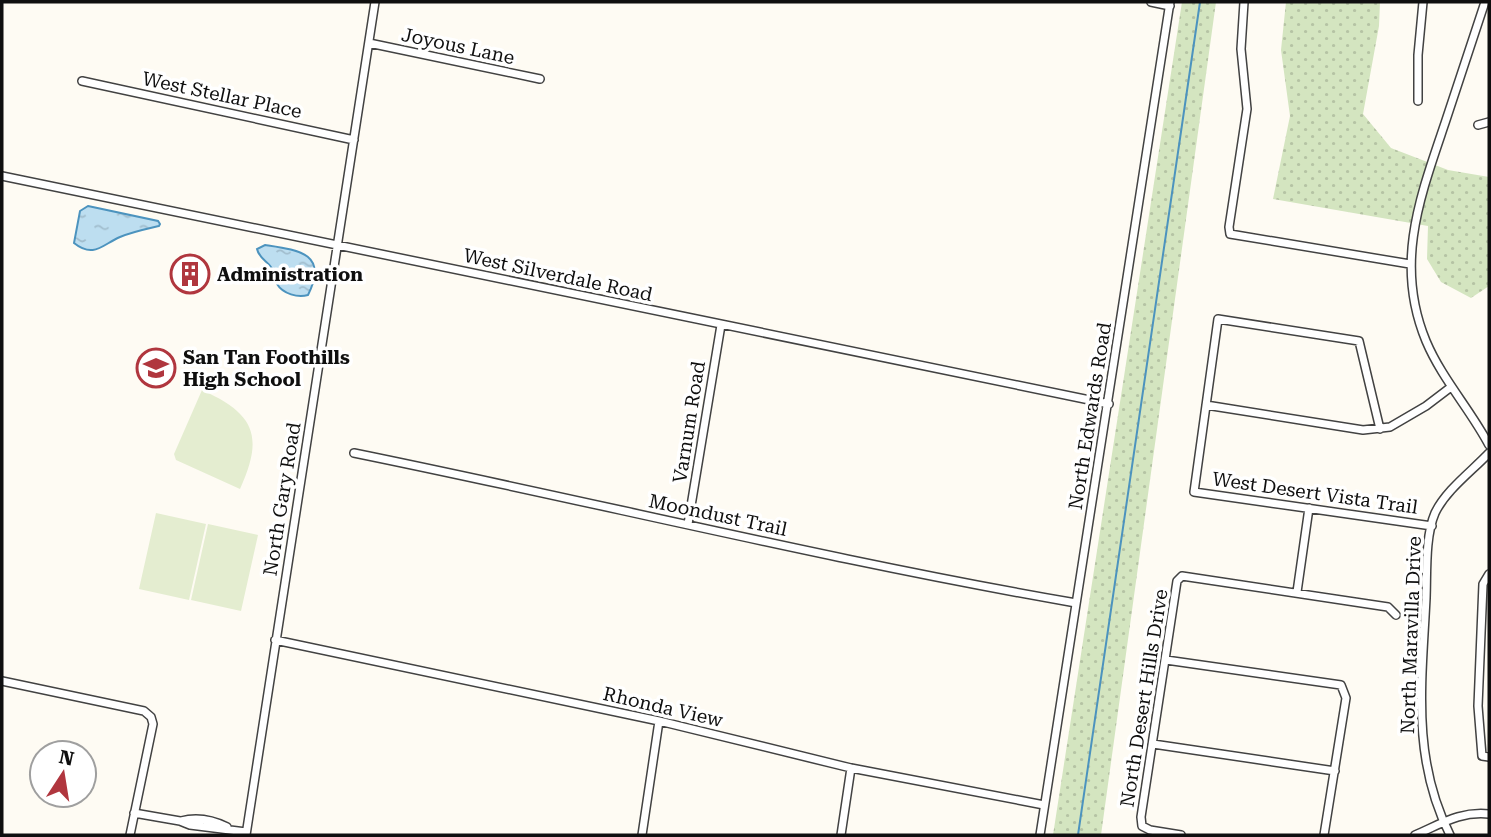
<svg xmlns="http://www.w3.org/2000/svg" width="1491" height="837" font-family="'Roboto Serif',serif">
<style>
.grass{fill:url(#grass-dots)}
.pitch{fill:#e4edd0}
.water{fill:url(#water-ripples);stroke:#4c93be;stroke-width:2}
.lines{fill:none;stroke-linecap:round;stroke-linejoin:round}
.stream{stroke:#4c93be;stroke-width:2}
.minor-casing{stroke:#424242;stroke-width:10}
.minor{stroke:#fff;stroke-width:7}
.labels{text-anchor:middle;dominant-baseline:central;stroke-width:7;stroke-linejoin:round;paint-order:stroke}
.street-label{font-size:19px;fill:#0f0f0f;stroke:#fff}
.poi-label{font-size:19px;font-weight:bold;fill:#0f0f0f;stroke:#fff;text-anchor:start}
</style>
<defs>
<pattern id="grass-dots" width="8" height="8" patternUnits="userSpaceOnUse" patternTransform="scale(1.75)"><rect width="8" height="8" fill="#d4e5c0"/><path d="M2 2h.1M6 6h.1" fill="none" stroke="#b5c3a4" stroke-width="1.8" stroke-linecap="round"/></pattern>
<pattern id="water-ripples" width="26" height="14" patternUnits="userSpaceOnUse" patternTransform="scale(1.75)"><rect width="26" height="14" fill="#bddef0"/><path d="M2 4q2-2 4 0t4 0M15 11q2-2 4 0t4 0" fill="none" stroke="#a1bdcd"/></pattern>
</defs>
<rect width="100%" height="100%" fill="#fefbf3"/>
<path class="grass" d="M1182,2H1216L1101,835H1053Z
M1286,2H1380L1379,26L1363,114L1391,148L1448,170L1489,177V286L1471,298L1441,282L1427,259L1428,226L1273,199L1290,116L1281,50Z"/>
<path class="pitch" d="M202,390C255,414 264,436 240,489L176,460L174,454Z
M156,513L206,524L189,600L139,589Z
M208,524L258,535L241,611L191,600Z"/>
<path class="water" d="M88,206L158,221L160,224L159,226C146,229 132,232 120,237C103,244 94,259 74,243L80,211Z
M265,245C298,250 329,253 308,295C298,298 283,294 277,284C274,279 275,272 271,267C266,260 259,258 257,249Z"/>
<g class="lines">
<path class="stream" d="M1078,835L1200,2"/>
<defs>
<path id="minor" d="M1151,2L1170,6
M1244,2L1241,49L1247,109L1229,227L1230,234L1410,264
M1485,2C1472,42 1458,83 1445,123C1420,197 1394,264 1426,341C1442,379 1470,409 1489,445
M369,43L540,79
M82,81L354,140
M1418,101V55L1423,2
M1478,125L1489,122
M2,176L1109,404
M1206,405L1363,430L1390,427L1426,406L1451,387
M1380,429L1359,341L1218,319L1194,492L1432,526
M354,453C595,502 833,561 1076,603
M688,524L721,325
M1489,574L1483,584L1478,706L1482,756L1489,757
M1297,592L1309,508
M275,640L659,721L851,768L1044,805
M1166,660L1341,685L1346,698L1324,835
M2,681L144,711L151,717L153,724L130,835
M1153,744L1335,771
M134,813L180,821L190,825L246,832
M181,821C196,817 213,820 227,827
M246,835L375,2
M642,835L659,721
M841,835L851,768
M1040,835L1170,2
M1181,835L1150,830L1142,826L1141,817L1177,581L1182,576L1388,607L1396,615
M1415,835C1441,824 1460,811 1489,814
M1450,835C1411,758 1422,681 1426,598C1427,573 1425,536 1435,513C1446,490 1472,471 1489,453"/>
</defs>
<use href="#minor" class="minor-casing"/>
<use href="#minor" class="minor"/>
</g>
<defs>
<symbol id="building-ring" viewBox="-11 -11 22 22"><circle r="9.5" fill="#fff" stroke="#b0363e" stroke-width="1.5"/><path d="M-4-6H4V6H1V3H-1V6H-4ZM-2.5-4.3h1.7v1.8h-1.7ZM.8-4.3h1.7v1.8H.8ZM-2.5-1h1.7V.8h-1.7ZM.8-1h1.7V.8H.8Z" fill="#b0363e"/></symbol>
<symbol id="school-ring" viewBox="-11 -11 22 22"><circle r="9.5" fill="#fff" stroke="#b0363e" stroke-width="1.5"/><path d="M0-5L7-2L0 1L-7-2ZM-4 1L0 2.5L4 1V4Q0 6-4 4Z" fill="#b0363e"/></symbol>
</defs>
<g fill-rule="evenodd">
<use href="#building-ring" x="168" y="252" width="44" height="44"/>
<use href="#school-ring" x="134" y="346" width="44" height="44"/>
</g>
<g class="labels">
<g class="street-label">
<text transform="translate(458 46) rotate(12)">Joyous Lane</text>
<text transform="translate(222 95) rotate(12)">West Stellar Place</text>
<text transform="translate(558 275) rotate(12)">West Silverdale Road</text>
<text transform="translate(1090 416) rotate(-81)">North Edwards Road</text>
<text transform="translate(689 422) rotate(-81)">Varnum Road</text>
<text transform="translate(1315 493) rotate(8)">West Desert Vista Trail</text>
<text transform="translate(282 499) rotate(-81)">North Gary Road</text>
<text transform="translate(718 515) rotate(12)">Moondust Trail</text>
<text transform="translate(1411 635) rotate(-88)">North Maravilla Drive</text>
<text transform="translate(1144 698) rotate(-81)">North Desert Hills Drive</text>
<text transform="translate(663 707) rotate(13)">Rhonda View</text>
</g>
<g class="poi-label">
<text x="217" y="274">Administration</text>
<text x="183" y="357">San Tan Foothills<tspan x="183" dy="22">High School</tspan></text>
</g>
</g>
<rect width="1491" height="837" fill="none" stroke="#0f0f0f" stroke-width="7"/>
<g transform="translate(63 774) rotate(12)"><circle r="33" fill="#ffffff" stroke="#9f9f9f" stroke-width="2"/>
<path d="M0-5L12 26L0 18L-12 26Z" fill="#b0363e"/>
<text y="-10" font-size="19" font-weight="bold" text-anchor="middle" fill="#0f0f0f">N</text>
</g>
</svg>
